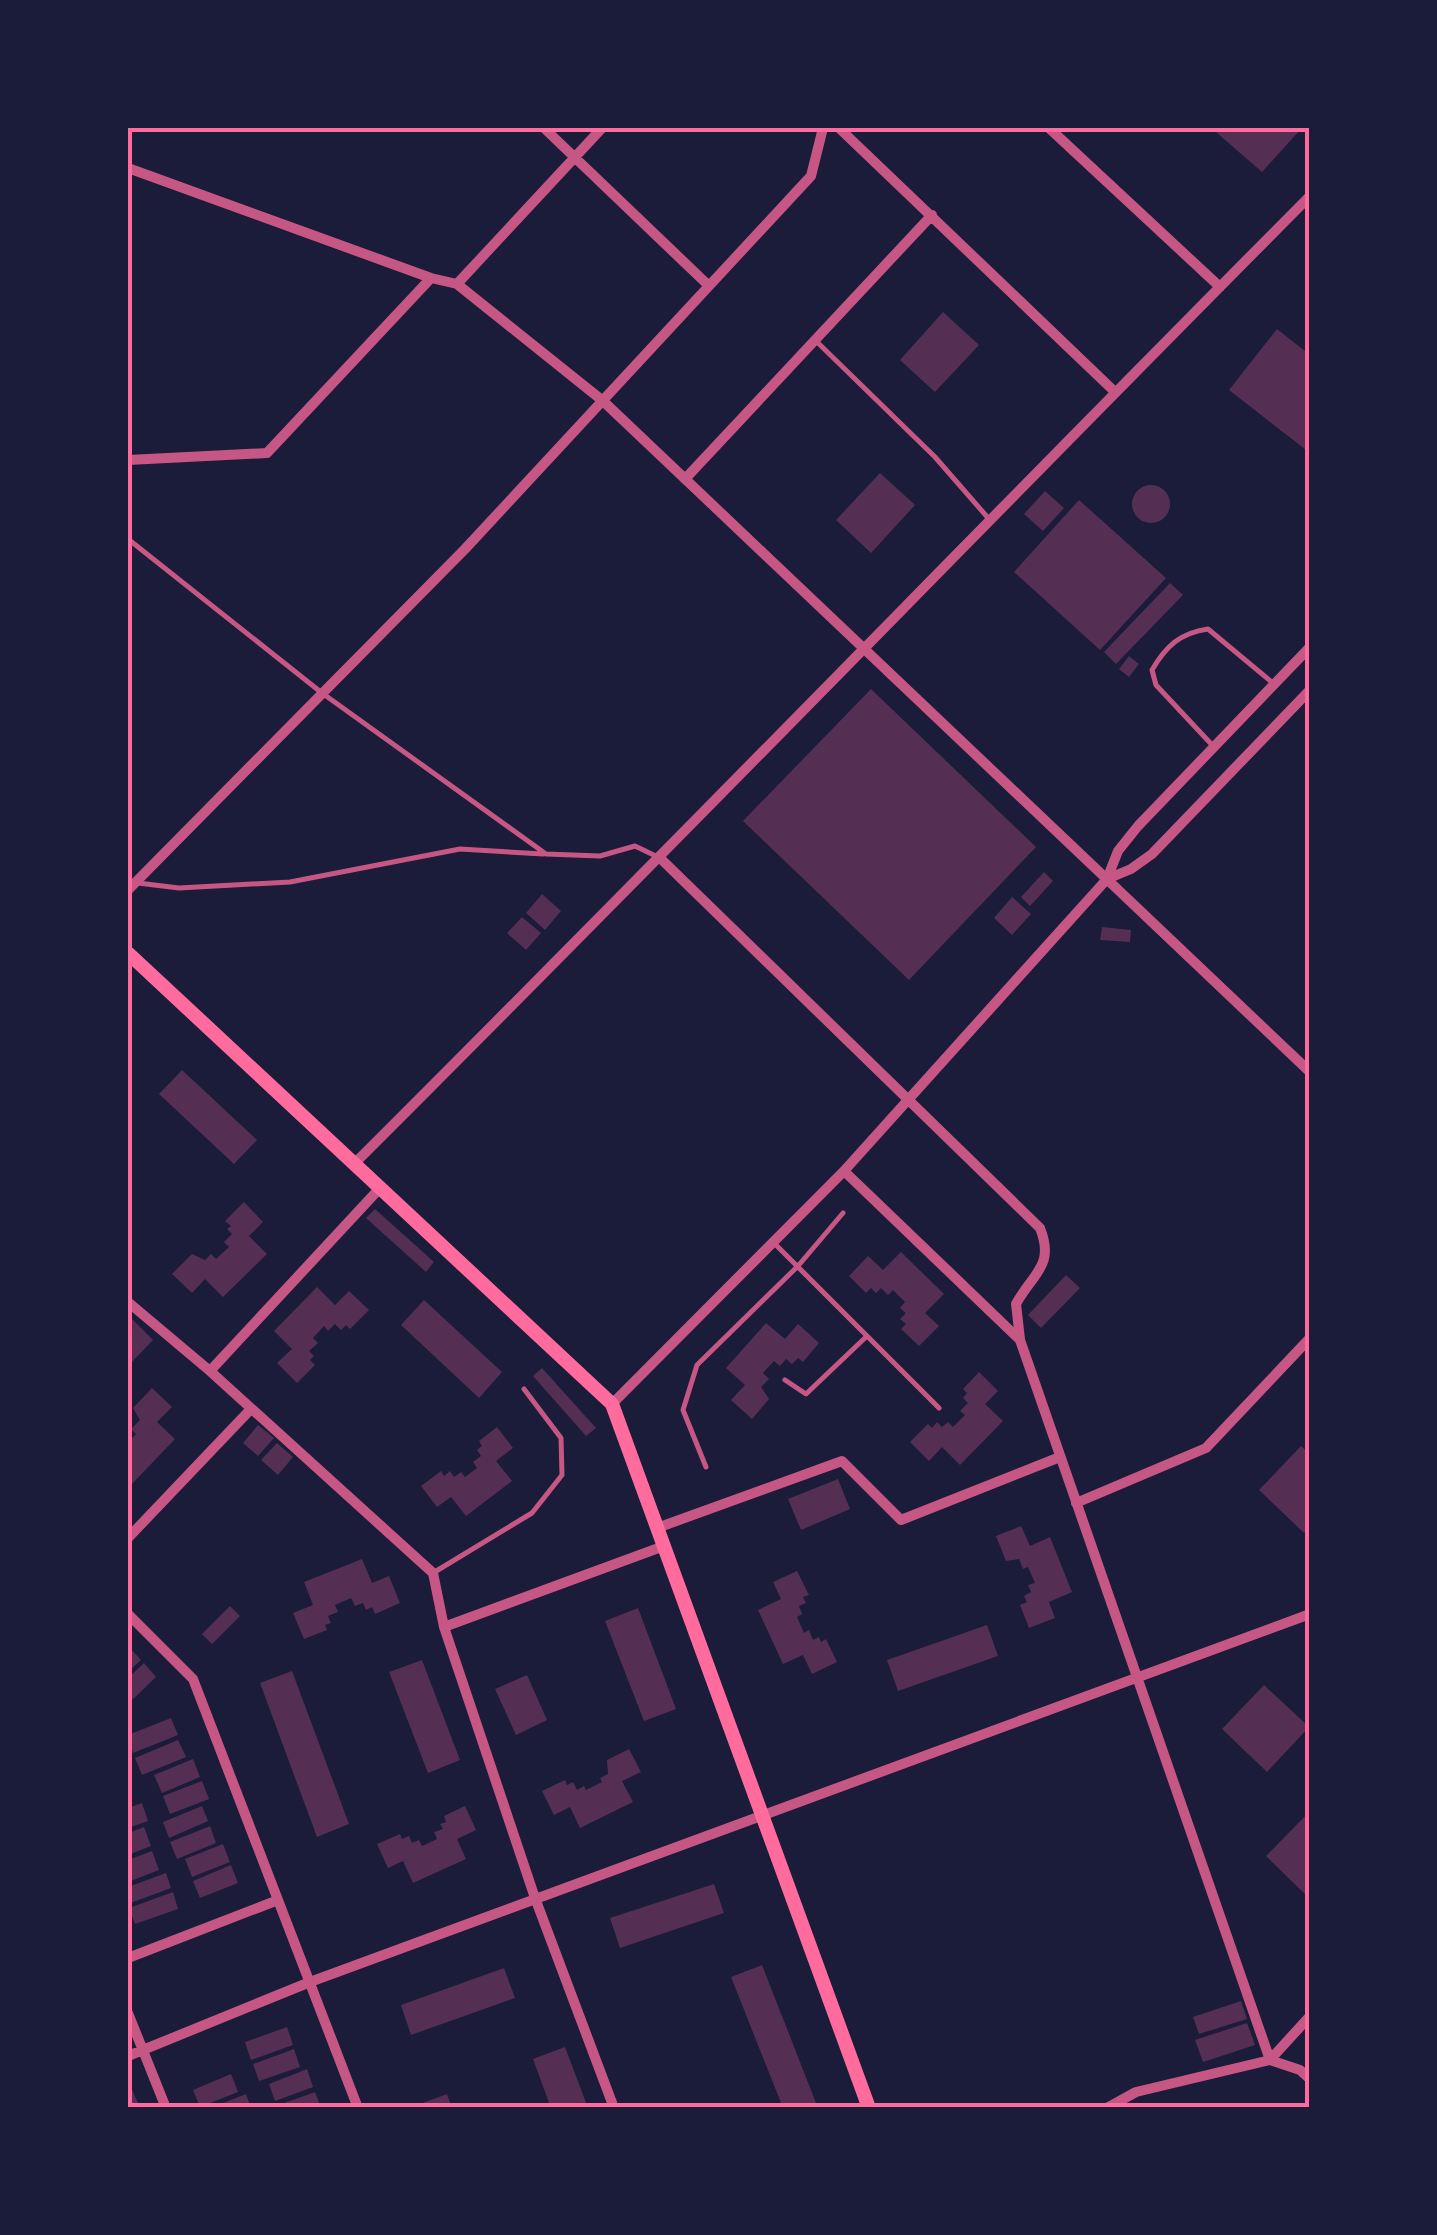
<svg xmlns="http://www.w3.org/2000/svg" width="1437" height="2235" font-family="'Roboto Condensed',sans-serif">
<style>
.building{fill:#542f53}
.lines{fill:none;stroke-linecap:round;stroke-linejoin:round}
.service{stroke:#c65784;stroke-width:5}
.minor{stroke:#c65784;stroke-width:10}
.secondary{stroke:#ff6b9d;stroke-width:14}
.neatline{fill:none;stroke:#ff6b9d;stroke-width:4}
</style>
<rect width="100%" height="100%" fill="#1b1b3a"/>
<path class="building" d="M1220,128H1297L1300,130L1262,172L1216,132Z
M943,312L979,345L935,392L900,360Z
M1277,329L1310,355V453L1229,390Z
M880,473L915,505L871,553L836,520Z
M1132 504a19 19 0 1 1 38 0a19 19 0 1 1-38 0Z
M1045,491L1064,508L1043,531L1024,514Z
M1079,500L1166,578L1100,650L1014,572Z
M1170,583L1183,595L1116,664L1104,652Z
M1129,656L1139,664L1129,677L1119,669Z
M871,689L1036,847L909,980L743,821Z
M1044,872L1053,881L1030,906L1021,897Z
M542,894L561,911L545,930L526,913Z
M1012,897L1031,914L1012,935L994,918Z
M522,917L541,933L526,950L507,933Z
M1102,927L1131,930L1130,942L1100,940Z
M182,1070L257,1140L234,1164L159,1094Z
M244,1202L263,1222L249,1236L267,1254L223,1297L205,1279L192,1293L172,1274L192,1254L205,1260L211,1254L216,1259L229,1247L224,1242L232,1234L227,1229L231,1226L225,1221Z
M375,1209L434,1262L426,1272L366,1218Z
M901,1252L944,1294L925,1313L939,1326L919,1346L901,1329L906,1324L900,1319L906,1313L900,1308L905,1302L893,1290L888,1295L881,1288L876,1293L871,1288L866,1293L849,1276L868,1256L883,1270Z
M1066,1275L1080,1288L1041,1328L1028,1315Z
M317,1287L335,1305L349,1291L369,1310L350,1329L346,1325L341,1330L335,1324L328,1331L324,1326L313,1338L318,1343L309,1351L314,1356L310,1360L315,1365L297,1383L277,1363L292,1349L274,1331Z
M424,1300L502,1372L479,1398L401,1325Z
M128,1315L153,1340L128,1366Z
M766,1323L785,1339L798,1324L819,1343L803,1362L798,1358L792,1364L786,1359L780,1366L774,1361L763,1373L769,1379L761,1387L769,1399L752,1419L731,1400L745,1385L726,1368Z
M542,1368L596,1428L586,1436L533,1376Z
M979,1372L998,1391L985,1404L1003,1421L960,1465L942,1447L929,1461L910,1442L928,1424L932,1428L937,1422L942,1427L948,1422L953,1427L965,1415L960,1411L968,1403L963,1398L967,1393L963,1389Z
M152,1388L172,1407L157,1422L175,1439L132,1484L128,1479V1442L136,1434L131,1429L140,1420L133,1408Z
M258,1425L274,1438L258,1456L243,1443Z
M497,1427L513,1448L496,1461L512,1481L466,1516L451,1497L437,1507L421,1486L441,1471L444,1476L450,1471L454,1477L461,1472L465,1477L477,1468L473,1462L481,1456L477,1450L482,1446L479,1441Z
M277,1443L293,1457L278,1475L261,1460Z
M1301,1446L1310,1454V1527L1304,1533L1259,1490Z
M838,1479L850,1509L801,1530L788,1499Z
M1021,1526L1030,1546L1050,1537L1072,1592L1049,1602L1055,1618L1029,1628L1020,1605L1027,1602L1024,1596L1031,1592L1028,1585L1035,1583L1028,1567L1023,1569L1019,1559L1006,1561L996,1536Z
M362,1559L372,1583L389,1576L400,1603L375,1614L372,1607L366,1610L363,1603L355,1606L351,1598L335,1605L338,1612L328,1616L331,1623L325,1625L327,1630L304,1639L293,1613L313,1605L304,1582Z
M797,1571L809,1595L803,1597L806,1603L799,1606L802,1614L797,1617L804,1633L809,1630L813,1640L819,1637L821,1642L826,1639L837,1662L812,1674L803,1655L783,1664L758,1610L781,1599L773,1582Z
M230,1606L240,1616L212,1644L202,1634Z
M638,1608L676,1709L644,1721L605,1621Z
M987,1625L998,1656L898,1691L887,1660Z
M128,1646L141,1660L128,1672Z
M422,1660L460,1760L428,1773L389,1672Z
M144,1663L156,1677L128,1704V1678Z
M292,1671L349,1824L317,1837L260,1683Z
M527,1675L547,1720L516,1735L495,1689Z
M1264,1685L1309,1727L1267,1772L1222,1729Z
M171,1718L178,1735L133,1753L128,1735Z
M178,1740L186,1757L142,1775L135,1758Z
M629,1749L641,1772L622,1781L633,1802L580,1828L570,1807L554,1815L542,1791L565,1780L567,1785L573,1782L577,1790L584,1786L586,1790L602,1782L600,1778L608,1774L607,1760Z
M193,1759L200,1777L162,1793L154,1775Z
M202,1781L209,1799L170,1814L163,1796Z
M142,1803L148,1821L128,1828V1808Z
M202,1806L208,1821L169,1838L163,1822Z
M465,1806L476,1830L457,1839L466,1859L413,1883L403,1861L388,1868L377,1844L400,1834L402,1839L409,1836L412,1843L419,1840L422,1846L437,1839L434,1832L443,1829L440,1824L446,1822L444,1816Z
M1310,1811V1899L1266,1856Z
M210,1826L216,1843L177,1859L170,1842Z
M144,1827L151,1846L128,1855V1833Z
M223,1844L230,1862L192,1877L185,1859Z
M152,1851L159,1870L128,1882V1860Z
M231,1865L238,1883L200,1898L193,1881Z
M166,1873L171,1888L128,1904V1887Z
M714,1884L724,1913L620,1948L610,1918Z
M173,1892L178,1909L135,1924L129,1908Z
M762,1965L818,2108H783L731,1977Z
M504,1968L515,1998L411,2035L401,2005Z
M1241,2001L1247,2019L1199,2034L1193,2017Z
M1247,2023L1255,2045L1203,2062L1195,2040Z
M287,2027L293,2045L251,2060L245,2042Z
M565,2047L588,2108H551L533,2059Z
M294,2049L300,2067L259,2081L253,2064Z
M307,2069L313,2087L275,2101L269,2084Z
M231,2074L238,2092L200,2107L193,2090Z
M130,2085L138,2103L128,2108V2086Z
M315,2092L321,2108H273V2107Z
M246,2094L251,2108H213V2107Z
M447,2094L452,2108H412V2107Z"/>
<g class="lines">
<path class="service" d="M815,340L935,457L989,519
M128,539L322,693L546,854L600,856L635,846L660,858
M1214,747L1156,685L1152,670C1166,646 1180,633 1208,629L1274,684
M138,883L179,888L290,882L460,849L543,854
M775,1244L939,1408
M785,1380L806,1394L867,1336
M706,1467L683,1410L697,1365L798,1266L843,1213
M433,1573L532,1513L562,1475L561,1438L524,1389"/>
<path class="minor" d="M544,128L708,285
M839,128L1114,391
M1049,128L1220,287
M128,168L431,278L457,284L603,401L1310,1072
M457,284L602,128
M128,460L267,453L431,278
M685,479L932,215
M660,858L1040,1228C1055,1266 1033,1273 1016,1304L1020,1339
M1107,879L1131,869L1152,854L1310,690
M128,890L465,549L811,176L823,128
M354,1164C675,844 990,518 1310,196
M844,1171L1020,1340L1270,2060L1310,2016
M128,1302L210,1371L433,1573L444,1627L535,1898L614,2108
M210,1371L380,1188
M612,1404L844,1171L1107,879L1118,851L1138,826L1310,647
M1076,1503L1206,1448L1310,1338
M657,1528L842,1461L901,1520L1060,1457
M128,1538L250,1410
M128,1614L193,1679L358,2108
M444,1627L664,1546
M128,1958L278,1900
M128,2013L166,2108
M128,2056L310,1982L1310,1614
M1107,2108L1136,2092L1270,2060L1300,2070L1310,2079"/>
<path class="secondary" d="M128,953L612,1404L869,2108"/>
</g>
<rect width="1437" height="2235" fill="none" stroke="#1b1b3a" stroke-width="260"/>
<rect x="130" y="130" width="1177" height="1975" class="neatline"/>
</svg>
